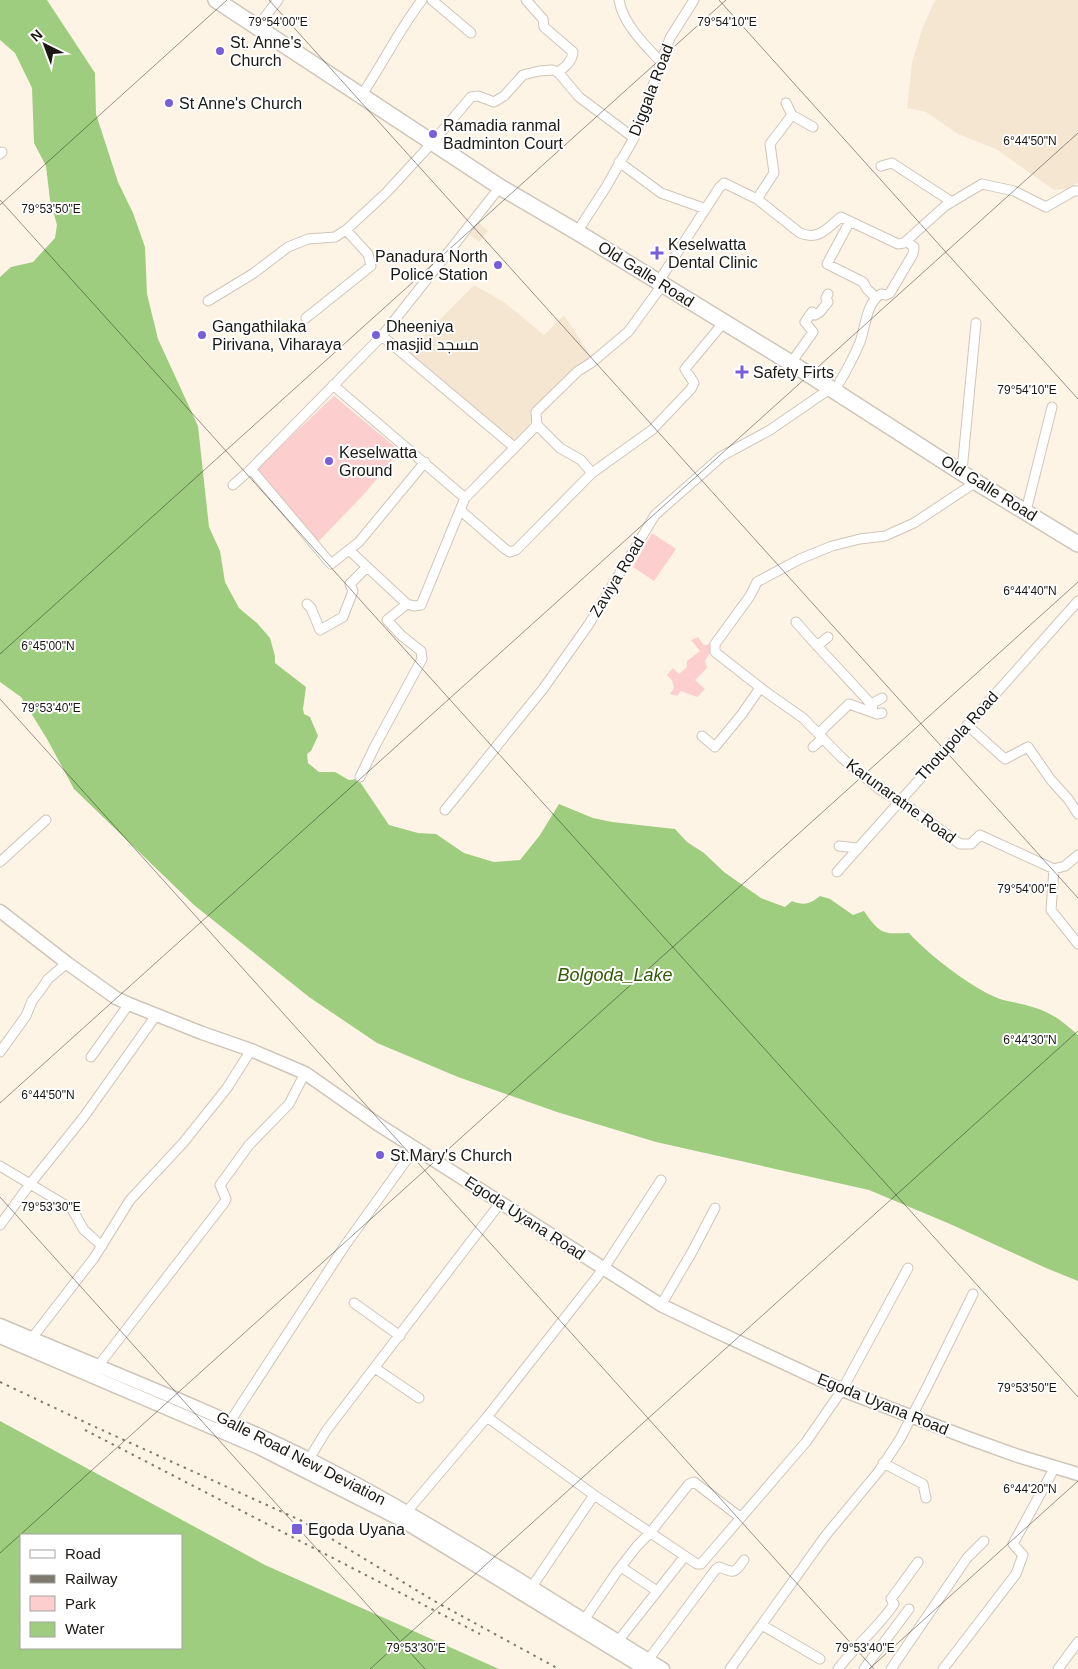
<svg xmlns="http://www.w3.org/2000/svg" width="1078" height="1669" font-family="Arial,Cairo,sans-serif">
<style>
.built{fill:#f5e6d2}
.green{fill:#fccece}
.water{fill:#9fcd7f;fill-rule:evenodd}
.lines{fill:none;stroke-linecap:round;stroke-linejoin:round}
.street-casing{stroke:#cfc5b8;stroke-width:11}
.primary-casing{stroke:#cfc5b8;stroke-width:15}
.highway-casing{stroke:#cfc5b8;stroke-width:18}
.street{stroke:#fff;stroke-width:9}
.primary{stroke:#fff;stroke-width:12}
.highway{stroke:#fff;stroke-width:15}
.rail{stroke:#7f7970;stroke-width:2;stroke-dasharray:2.5 5;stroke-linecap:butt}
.ticks{fill:none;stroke:#1b1813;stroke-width:1;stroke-opacity:0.45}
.poi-dot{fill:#7a5ed9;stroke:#fff;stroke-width:2}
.labels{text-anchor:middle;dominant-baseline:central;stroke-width:4;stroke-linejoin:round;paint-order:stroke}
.poi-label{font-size:16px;fill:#1b1813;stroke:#fff;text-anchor:start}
.street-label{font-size:16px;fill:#1b1813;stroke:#fff}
.water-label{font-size:18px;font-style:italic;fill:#325a04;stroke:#fff}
.ticks-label{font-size:12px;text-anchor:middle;fill:#1b1813;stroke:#fff;stroke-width:4;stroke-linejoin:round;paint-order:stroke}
</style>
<rect width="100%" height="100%" fill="#fef4e6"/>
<path class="built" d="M935,0H1078V182L1071,189L1054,190L996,149L958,134L926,112L907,108L912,63L922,29Z
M479,223L488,231L479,242L470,235Z
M474,285L504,302L544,335L564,315L592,358L535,411L531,424L512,442L407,353Z"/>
<path class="green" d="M334,396L400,451L365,493L318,542L255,470Z
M652,533L676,549L654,581L633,567Z
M698,637L704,645L712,644L711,651L705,661L707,668L695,680L705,689L697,697L681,691L677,696L670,694L674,688L672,680L667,675L673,668L679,674L687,667V661L700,651L691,640Z"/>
<path class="water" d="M0,0H47L95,73L96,114L118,182L133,213L145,247L147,294L158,339L198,426L209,527L220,551L225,582L239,608L257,623L270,638L275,656V663L306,687L303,709L304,714L310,717L318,736L311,751L307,754L308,763L319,772H335L349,780L358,779L389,825L418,833L436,834L464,853L494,862L520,860L540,835L559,804L593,818L612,822L675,829L687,842L704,853L724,872L761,898L785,907L792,901C804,906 810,904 820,896L830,899L853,915L864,911C880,934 882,934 909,933C929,955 968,985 995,997C1006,1002 1018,1002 1029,1006C1051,1012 1061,1020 1078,1035V1281L1046,1268L950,1224L869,1190L656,1142L557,1112L458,1077L377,1043L309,997L194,905L74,789L47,739L21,697L0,682V277L11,267L33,262L55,238L57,225L50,200L46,166L34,143L32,88L15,53L0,40Z
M0,1421L265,1565L499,1669H0ZM181,1535V1648H21V1535Z"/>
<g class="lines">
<defs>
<path id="street" d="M432,0L471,33
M526,0L543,19L544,27L573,52C572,62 565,67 558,72
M619,0C623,24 645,45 661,62
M257,27L278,0
M361,96C382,65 399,30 422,0
M792,115L813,127
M0,154L2,152
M619,162L661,193L706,209
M881,166L892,163L952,202
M757,199L774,173L770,144L792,115L786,103
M850,221L827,264L863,282L867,289L875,297
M577,232L606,187L634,138L670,38L694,0
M659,281L719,188L724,183L757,199L800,233C819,241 827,228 841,217L898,244L904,243L945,206L982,184L1014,191L1046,207L1074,191H1078
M208,301L254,273L288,247L308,239L335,237L346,230L386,193L432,143L471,97L478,96L494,102L504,96L523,75L539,71L552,70L558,72L579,97L634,138
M306,318L371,266L368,254L346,230
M382,336L514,447
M791,363L813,332L805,322L812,312L815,315L820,312L828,302L826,298L828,294
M333,385L465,498
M835,390C844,375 853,359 860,342C866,326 866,303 881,294L886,295L890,293L913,254L914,247L906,241
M537,425L560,448L581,460L592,473
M251,469L331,564L359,542L425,462
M962,471L976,323
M976,482L914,523L885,536L860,539L832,546L800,559L757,582L750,596L715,644V652L766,692L803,718L842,758L879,789L906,805L960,844H971L980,835L1054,869L1065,866L1078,855
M233,485L251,469L382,336L500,187
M460,510L505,549L510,552L516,550L592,473L652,430L691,389L694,383L685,369L724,322
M1026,511L1052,407
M349,550L407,604
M307,604L311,608L320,630L343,617L353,591L350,584L367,567
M796,622C820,650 846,676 870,703H873L872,712
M817,646L828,637
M873,703L882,698
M967,725L1005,759L1028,747L1051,780L1069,800L1078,814
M819,733L849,704L877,714L882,713
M702,736L715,747L742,714L760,688
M813,747L823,738
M360,777L376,744L422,659L421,651L402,636L387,620L407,604L414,606L421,605L465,498L537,425L536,412L578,371L591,363L628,332L663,284
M445,810L543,689L589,624L655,515L722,456L770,430L831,388
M839,846L857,848
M0,862L46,820
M1054,869L1051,910L1078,944
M837,872L1078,601
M0,1052L26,1016L32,1001L42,988L48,979L67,963
M91,1057L129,1004
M0,1166L72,1209L84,1230L102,1246
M0,1225L30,1184L83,1118L157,1014
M354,1303L400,1336
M661,1305L692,1252L715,1208
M32,1338L94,1258L130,1200L183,1143L227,1088L251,1050
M375,1368L419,1398
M96,1371L102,1361L224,1203L226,1199L220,1185L249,1145L289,1104L305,1073
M487,1417L594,1495L685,1556L697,1564H701L806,1442L842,1390L908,1268
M228,1420L233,1417L346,1244L415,1148
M309,1459L326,1431L501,1202
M883,1463L923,1484L926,1498
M404,1515L487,1417L604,1268L661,1180
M621,1567L657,1591
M531,1588L594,1495
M584,1620L616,1573L637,1546L650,1533L689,1484L694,1482L740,1517
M762,1625L820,1659
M618,1641L685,1556
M648,1660L716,1569L719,1567C735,1573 734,1574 744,1560
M730,1669L826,1535L879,1471L900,1439L927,1387L973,1294
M838,1669C855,1646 878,1628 894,1604L891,1599L918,1562
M864,1669L909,1609
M891,1669L967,1558L984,1541
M943,1669L1016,1574L1023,1555L1013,1544L1055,1467
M1058,1669L1078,1642"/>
<path id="primary" d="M0,911L67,963L116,998L129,1004L202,1033L251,1050L305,1073L379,1125L661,1305L711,1329L842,1390L968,1438L1018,1456L1078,1474
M0,1325C103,1369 208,1409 309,1459C431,1521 546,1597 663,1669
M0,1337L259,1448L401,1520L645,1669"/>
<path id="highway" d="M216,0L500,187L577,232L791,363L976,482L1078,544"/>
</defs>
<use href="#street" class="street-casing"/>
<use href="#primary" class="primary-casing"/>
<use href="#highway" class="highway-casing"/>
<use href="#street" class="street"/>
<use href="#primary" class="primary"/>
<use href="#highway" class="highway"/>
<path class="rail" d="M0,1382L91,1425L302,1521L436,1602L559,1669
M85,1430L480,1634"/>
</g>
<path class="ticks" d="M269,0L1078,898M719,0L1078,399M0,200L1078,1397M0,205L227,0M0,654L726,0M0,699L874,1669M0,1103L1078,133M0,1197L425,1669M0,1553L1078,582M370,1669L1078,1031M869,1669L1078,1481"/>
<g class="poi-dot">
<circle cx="220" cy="51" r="5"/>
<circle cx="169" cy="103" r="5"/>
<circle cx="433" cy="134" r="5"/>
<path d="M654.5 245.5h5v5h5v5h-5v5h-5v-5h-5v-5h5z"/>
<circle cx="498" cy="265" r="5"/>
<circle cx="202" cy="335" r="5"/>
<circle cx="376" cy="335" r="5"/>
<path d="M739.5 364.5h5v5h5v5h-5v5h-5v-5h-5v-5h5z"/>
<circle cx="329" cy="461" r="5"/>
<circle cx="380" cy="1155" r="5"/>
<rect x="291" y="1523" width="12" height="12" rx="2.5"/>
</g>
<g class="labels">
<g class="poi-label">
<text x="230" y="42">St. Anne's<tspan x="230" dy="18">Church</tspan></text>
<text x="179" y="103">St Anne's Church</text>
<text x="443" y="125">Ramadia ranmal<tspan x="443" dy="18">Badminton Court</tspan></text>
<text x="668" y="244">Keselwatta<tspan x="668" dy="18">Dental Clinic</tspan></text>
<text x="488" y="256" text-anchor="end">Panadura North<tspan x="488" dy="18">Police Station</tspan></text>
<text x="212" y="326">Gangathilaka<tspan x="212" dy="18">Pirivana, Viharaya</tspan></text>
<text x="386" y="326">Dheeniya<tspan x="386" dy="18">masjid مسجد</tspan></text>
<text x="753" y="372">Safety Firts</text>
<text x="339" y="452">Keselwatta<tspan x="339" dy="18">Ground</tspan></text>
<text x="390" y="1155">St.Mary's Church</text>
<text x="308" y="1529">Egoda Uyana</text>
</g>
<g class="street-label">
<text transform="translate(651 90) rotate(-69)">Diggala Road</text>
<text transform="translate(646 274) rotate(32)">Old Galle Road</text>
<text transform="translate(989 488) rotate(32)">Old Galle Road</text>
<text transform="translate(617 577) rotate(-59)">Zaviya Road</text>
<text transform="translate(957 736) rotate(-48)">Thotupola Road</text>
<text transform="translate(901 801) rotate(36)">Karunaratne Road</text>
<text transform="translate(525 1218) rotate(33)">Egoda Uyana Road</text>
<text transform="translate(883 1404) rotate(22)">Egoda Uyana Road</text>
<text transform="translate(301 1458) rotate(27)">Galle Road New Deviation</text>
</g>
<g class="water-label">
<text x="615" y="975">Bolgoda_Lake</text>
</g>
</g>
<g class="ticks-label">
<text x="278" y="26">79°54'00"E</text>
<text x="727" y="26">79°54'10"E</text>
<text x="1030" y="145">6°44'50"N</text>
<text x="51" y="213">79°53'50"E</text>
<text x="1027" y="394">79°54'10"E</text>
<text x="1030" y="595">6°44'40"N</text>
<text x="48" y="650">6°45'00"N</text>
<text x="51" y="712">79°53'40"E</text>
<text x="1027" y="893">79°54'00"E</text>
<text x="1030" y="1044">6°44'30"N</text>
<text x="48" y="1099">6°44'50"N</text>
<text x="51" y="1211">79°53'30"E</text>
<text x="1027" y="1392">79°53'50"E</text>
<text x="1030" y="1493">6°44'20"N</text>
<text x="416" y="1652">79°53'30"E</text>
<text x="865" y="1652">79°53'40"E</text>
</g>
<rect x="20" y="1534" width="162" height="115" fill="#ffffff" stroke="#a4a3a1"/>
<rect x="30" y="1550" width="25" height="8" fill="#ffffff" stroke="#a4a3a1"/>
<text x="65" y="1559" font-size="15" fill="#1b1813">Road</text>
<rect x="30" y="1575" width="25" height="8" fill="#7f7970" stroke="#a4a3a1"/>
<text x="65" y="1584" font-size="15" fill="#1b1813">Railway</text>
<rect x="30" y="1596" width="25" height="15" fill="#fccece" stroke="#a4a3a1"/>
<text x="65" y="1609" font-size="15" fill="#1b1813">Park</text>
<rect x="30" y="1622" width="25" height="15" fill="#9fcd7f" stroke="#a4a3a1"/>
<text x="65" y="1634" font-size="15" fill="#1b1813">Water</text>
<g transform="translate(45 45) rotate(318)" stroke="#ffffff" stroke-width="4" paint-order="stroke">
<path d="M0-4L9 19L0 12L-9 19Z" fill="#1b1813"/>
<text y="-8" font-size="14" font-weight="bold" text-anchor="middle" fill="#1b1813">N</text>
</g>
</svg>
